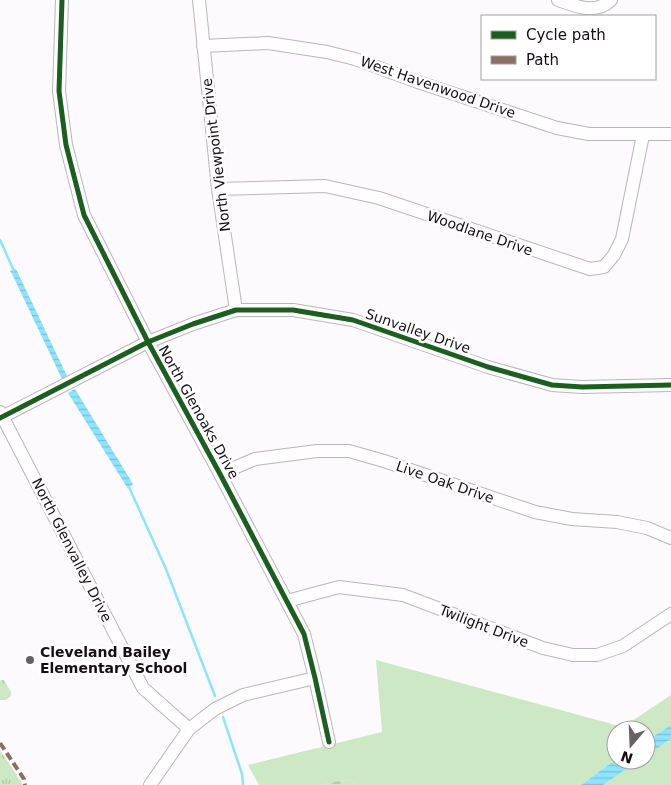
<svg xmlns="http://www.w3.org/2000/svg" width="671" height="785" font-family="'DejaVu Sans',sans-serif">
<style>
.green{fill:#cde8c5}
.forest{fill:url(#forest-firs)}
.park{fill:url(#park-tufts)}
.water{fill:url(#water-rules)}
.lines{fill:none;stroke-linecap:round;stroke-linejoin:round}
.stream{stroke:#8de4fd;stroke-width:2.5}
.minor-casing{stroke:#bab5b9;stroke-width:14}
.minor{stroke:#fffeff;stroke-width:12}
.quiet{stroke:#8d6e63;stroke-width:4;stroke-dasharray:8 4;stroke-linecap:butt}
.cycleway-casing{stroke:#fff;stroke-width:8}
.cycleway{stroke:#1b5e20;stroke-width:5}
.poi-dot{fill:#666165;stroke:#fff;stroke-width:2}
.labels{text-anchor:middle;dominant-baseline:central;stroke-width:5;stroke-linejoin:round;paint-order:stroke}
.street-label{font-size:14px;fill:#150e14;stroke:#fff}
.poi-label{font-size:14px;font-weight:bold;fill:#150e14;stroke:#fff;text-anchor:start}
</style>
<defs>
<pattern id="forest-firs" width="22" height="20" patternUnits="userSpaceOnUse" patternTransform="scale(1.25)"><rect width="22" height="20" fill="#cde8c5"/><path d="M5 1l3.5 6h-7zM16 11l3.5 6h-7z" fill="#afc6a8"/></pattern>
<pattern id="park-tufts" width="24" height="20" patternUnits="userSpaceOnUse" patternTransform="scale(1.25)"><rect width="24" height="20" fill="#cde8c5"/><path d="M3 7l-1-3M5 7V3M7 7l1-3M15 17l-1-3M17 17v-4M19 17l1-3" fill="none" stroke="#afc6a8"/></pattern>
<pattern id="water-rules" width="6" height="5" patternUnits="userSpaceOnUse" patternTransform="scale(1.25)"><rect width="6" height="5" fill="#8de4fd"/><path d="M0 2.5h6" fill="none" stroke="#79c2d8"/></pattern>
</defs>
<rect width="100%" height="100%" fill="#fcfafc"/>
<path class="green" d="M376,660L623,727L671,695V725L646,741V730H616V759L581,785H356L349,779L321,785H259L248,765L382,732Z
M671,739V785H603L640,760H646V756Z"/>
<path class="forest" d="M349,779L356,785H321Z"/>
<path class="park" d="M1,680H4L11,692V696L6,700H0V681Z
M0,750L22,783V785H0Z"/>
<path class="water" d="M16,269L67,376L62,379L12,274L10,271Z
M75,389L133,484L128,489L68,393Z
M671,725V739L646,756V741Z
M616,759L640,760L603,785H581Z"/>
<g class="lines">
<path class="stream" d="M0,240L14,271
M129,487L166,569L215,696
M223,717L242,774L243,785"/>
<defs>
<path id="minor" d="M62,0L59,91L66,145L84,215L148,342L220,474L304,634L315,678L329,742
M199,0L218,189L236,310
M558,0C575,6 596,15 611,0
M203,46L268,43L327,52L355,59L415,81L557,128L589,134H671
M218,189L325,186L379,198L590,269L604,267L614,255L622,239L643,135
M0,412L143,688L189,729
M0,418L148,342L193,324L236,310H293L353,320L488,367L552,385L582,387L671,385
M220,474L255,459L317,451H349L384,461L535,512L572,519L617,522L647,528L671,538
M287,601L339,587L403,595L543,648L573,655H597L623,646L671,614
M150,785L189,729L215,709L243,695L315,678"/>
</defs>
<use href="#minor" class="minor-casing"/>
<use href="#minor" class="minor"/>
<path class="quiet" d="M0,743L24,779L25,785"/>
<defs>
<path id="cycleway" d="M62,0L59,91L66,145L84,215L148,342L220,474L304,634L315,678L329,742
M0,418L148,342L193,324L236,310H293L353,320L488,367L552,385L582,387L671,385"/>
</defs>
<use href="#cycleway" class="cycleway-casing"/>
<use href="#cycleway" class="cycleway"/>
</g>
<circle class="poi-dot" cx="30" cy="660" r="5"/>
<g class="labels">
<g class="street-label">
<text transform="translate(438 87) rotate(19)">West Havenwood Drive</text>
<text transform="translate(216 155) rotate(-97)">North Viewpoint Drive</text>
<text transform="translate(480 233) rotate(19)">Woodlane Drive</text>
<text transform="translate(418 331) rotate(19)">Sunvalley Drive</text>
<text transform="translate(199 412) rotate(61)">North Glenoaks Drive</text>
<text transform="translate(445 482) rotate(19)">Live Oak Drive</text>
<text transform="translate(72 550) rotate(63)">North Glenvalley Drive</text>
<text transform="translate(484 626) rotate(21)">Twilight Drive</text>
</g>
<g class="poi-label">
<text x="40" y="652">Cleveland Bailey<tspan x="40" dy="16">Elementary School</tspan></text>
</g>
</g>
<rect x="481" y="15" width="175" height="65" fill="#ffffff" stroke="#a19fa1"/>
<rect x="491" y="31" width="25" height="8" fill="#1b5e20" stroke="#a19fa1"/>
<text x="526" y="40" font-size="15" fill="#150e14">Cycle path</text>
<rect x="491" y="56" width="25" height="8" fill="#8d6e63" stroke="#a19fa1"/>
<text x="526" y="65" font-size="15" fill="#150e14">Path</text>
<g transform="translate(631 745) rotate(199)"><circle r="24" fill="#ffffff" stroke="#a19fa1"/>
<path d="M0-4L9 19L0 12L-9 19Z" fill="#666165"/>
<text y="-8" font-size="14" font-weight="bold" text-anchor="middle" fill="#150e14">N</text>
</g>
</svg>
